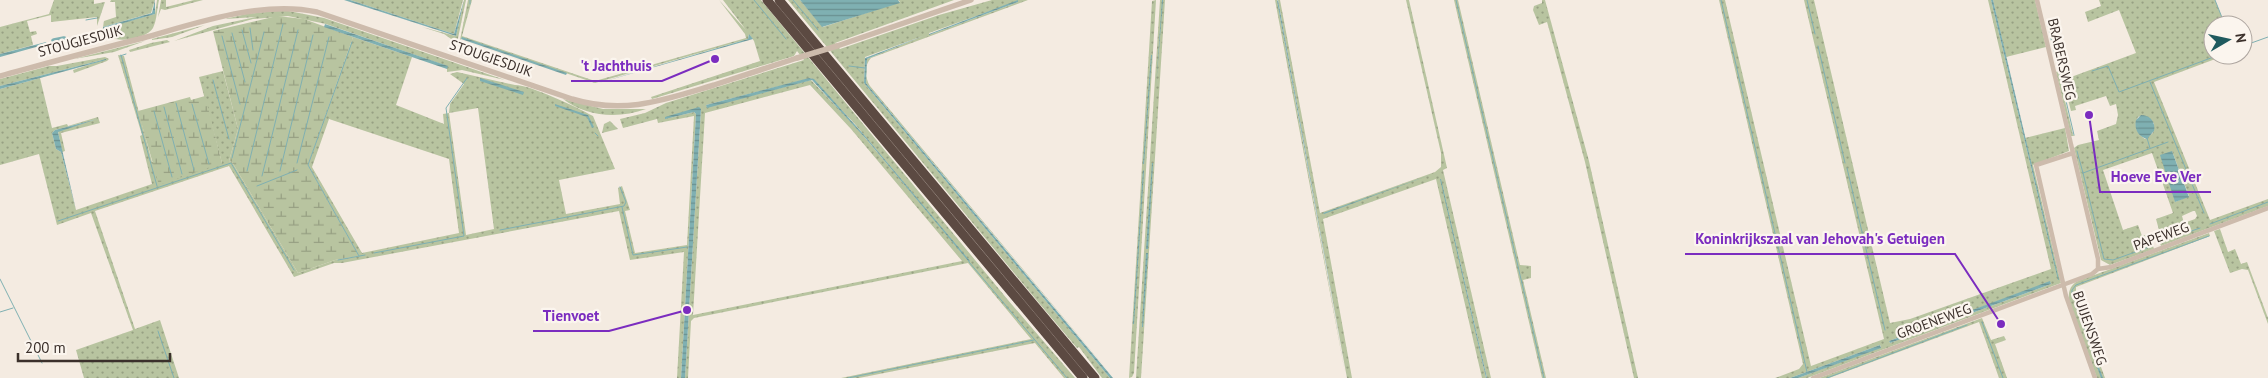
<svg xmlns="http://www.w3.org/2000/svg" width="2268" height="378" font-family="'PT Sans',sans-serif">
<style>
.grass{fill:url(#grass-dots);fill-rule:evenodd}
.wetland{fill:url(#wetland-marsh)}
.water{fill:url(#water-rules)}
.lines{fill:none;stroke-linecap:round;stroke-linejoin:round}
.stream{stroke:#7fb0b2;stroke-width:1}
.canal{stroke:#7fb0b2;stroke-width:5.5}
.minor{stroke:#cdbbac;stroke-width:4.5}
.tertiary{stroke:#cdbbac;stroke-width:5.5}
.motorway{stroke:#5c4a42;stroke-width:9}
.tertiary-bridge{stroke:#cdbbac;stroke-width:5.5}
.labels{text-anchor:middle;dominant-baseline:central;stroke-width:4.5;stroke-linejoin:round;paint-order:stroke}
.street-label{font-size:14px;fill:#3b302b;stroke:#fbf5ee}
.leader{fill:none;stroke:#7b2cbf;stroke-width:2}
.callout-dot{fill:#7b2cbf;stroke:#fbf5ee;stroke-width:2}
.callout-label{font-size:15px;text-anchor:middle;font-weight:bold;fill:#7b2cbf;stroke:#fbf5ee;stroke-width:4.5;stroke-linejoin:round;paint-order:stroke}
</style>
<defs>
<pattern id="grass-dots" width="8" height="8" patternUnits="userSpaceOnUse" patternTransform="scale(1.25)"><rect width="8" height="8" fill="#b8c4a0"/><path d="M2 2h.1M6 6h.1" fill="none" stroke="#97a083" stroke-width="1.8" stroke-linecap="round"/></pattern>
<pattern id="wetland-marsh" width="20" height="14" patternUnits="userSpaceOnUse" patternTransform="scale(1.25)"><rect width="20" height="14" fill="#b8c4a0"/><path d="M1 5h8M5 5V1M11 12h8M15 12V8" fill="none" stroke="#97a083"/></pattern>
<pattern id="water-rules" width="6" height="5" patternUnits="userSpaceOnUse" patternTransform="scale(1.25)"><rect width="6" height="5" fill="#7fb0b2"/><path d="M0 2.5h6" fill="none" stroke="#699091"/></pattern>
</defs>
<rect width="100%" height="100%" fill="#f4ebe1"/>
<path class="grass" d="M54,0H94V4L105,2L97,26V17L51,22V15L27,21L30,32L36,31L37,34L31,36L33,45L0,54V27L49,14Z
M111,0H155L151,13L103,27L104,21L116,17L115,2H110Z
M157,0H159C157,8 157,20 153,28C147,39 109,47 101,29L155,14Z
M161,0H166V7L194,0H203L165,10L161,9L158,17Z
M350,0H463L454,34Z
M464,0H466L457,43L444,34L422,27L456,36Z
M468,0H472L462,36L595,81L746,38L745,34L719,0L746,30L723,0H761L1008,300L1075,378H1064L1035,343L859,378H841L1031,339L968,263L694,318L691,321L688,378H685L701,109L665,119L694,112L696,114L681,378H677L684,252L630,260L619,211L342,263H334L294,277L229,166L95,211L135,329L160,320L179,378H84L76,350L133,330L91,213L57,225L39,154L0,165V89L40,78L52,128L67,124L68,126L98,117L100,123L61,133L65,151L62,152L58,131L97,119L55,130L52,133L56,149L61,152L76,210L152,184L140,136L142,135L118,55L124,56L152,162L222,163L199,77L223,71L238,129L229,161L232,162L298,273L335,260L359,256L308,165L353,37L412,57L396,105L444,124L443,114L449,113L450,104L464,84L450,74L457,72L515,85C531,85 576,107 593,116L615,169L559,180L566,214L620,204L618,188L622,186L630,210L625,211L635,253L687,245L694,116L658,123L657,119L623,128L620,119L645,113L666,103L804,60L797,51L794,56L652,99L651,97L760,61L754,41L749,34L748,39L595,83L462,38L460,40ZM811,78L854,123L970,262L855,126L811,80L707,107L706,105ZM810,85L851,129L962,261L693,315L705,113ZM478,108L494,229L466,235L449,113ZM329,119L449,159L459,233L362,253L312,167Z
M788,0H800L823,27L900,2L898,0H954L835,43L840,49L939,15L992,0H1028L871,58C864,65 865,78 870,86L1114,378L866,83L867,59L923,36L865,57L864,83L1110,378H1102L1079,347L1077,348L1039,303ZM1018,1V2L929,35V33Z
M1156,0L1134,373L1132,377L1129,378L1152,1Z
M1160,0H1165L1141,378H1136Z
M1275,0H1277L1346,378Z
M1278,0H1280L1320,213L1435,172L1441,167V153L1406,0H1409L1447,168L1443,170L1491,378H1487L1441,179L1486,378H1482L1436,179L1323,219L1352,378H1347Z
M1454,0H1458L1518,257L1520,265L1531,266V278L1523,280L1546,378H1542Z
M1542,0H1545L1589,161L1638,378H1634L1585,162L1549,29L1547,22L1539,25L1533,10L1534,6L1542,3Z
M1719,0H1725L1811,366L1884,339L1804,0H1814L1890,323L1910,319L2051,269L1988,0H1991L2058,280L2025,138L2065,128L2069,151L2033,165L2061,283L1807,378H1798L1881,347L1880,345L1790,378H1775L1799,369L1803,364ZM2050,282L2051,284L1890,343L1889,341Z
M1993,0H2035L2046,47L2006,57Z
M2099,0H2215L2225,25H2213V55H2226L2154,82L2210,220L2268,199V206L2161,246L2156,232L2159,230L2156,219L2173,213L2152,153L2103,170L2123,230L2138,225L2142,236L2149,234L2154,249L2110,265L2101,260L2074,148L2078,145L2099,140L2097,131L2116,124L2118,115L2116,104L2110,106L2106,96L2075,106L2076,110L2071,111L2063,80L2136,53L2119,10L2088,22L2085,12L2101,6ZM2142,115L2154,123L2153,133L2145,139C2137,133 2133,126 2138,117ZM2172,151L2189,196L2175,202ZM2193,211H2195L2197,216L2195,219L2184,223L2182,216Z
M284,10L324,18L505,80L462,70L447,72V66L326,24L288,16L253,19L174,41L213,26L256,17L225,19L246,14Z
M205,25L172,37L152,40V39Z
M167,40L170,42L130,52L129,50L151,43Z
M145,41L114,52L74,59Z
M105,57L109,59L107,61L74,73L73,70L106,59L0,86V79L49,66H57Z
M2058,71L2073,135L2075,136H2071L2056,72Z
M563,99L603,109H646C619,119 586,117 563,99Z
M610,121L618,129L602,133L604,124Z
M2220,229L2228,252L2235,249L2241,264L2247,262L2268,318V324L2248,270L2242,269L2230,273L2214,231Z
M2209,233L2210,236L2076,287V298L2105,378H2097L2069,301C2068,292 2070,285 2078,281Z
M1982,318L1991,340L2004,336L2006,340L1995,344L2007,378H1999L1979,322L1829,378H1819Z"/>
<path class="wetland" d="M277,16L304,19L353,37L308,165L359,256L335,260L298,273L232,162L229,161L238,129L213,31Z
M205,96L222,163L159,185L138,111L190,97L191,100Z"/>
<path class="water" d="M155,0V14L103,29V27L152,13Z
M344,0H350L454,34L464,0L456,36Z
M800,0H898L900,3L822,27Z
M1018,0V2L929,35V34Z
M1162,0H1163L1156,87Z
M1278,0L1347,378L1277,1Z
M1991,0H1993L2059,280H2058Z
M325,24L448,66L447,69L324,27Z
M749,34L753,39L595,84L748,39Z
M923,36L867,59L866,83L1113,378H1110L864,83L865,58Z
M462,37L567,73L566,75L461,39Z
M46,42L47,44L0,57V54Z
M1151,55H1152L1144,164H1143Z
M106,59V60L0,89V86Z
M480,78L524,92L523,95L480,81Z
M809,78L814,79L865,136L970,261L969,262L867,140L812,80L707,108L706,105Z
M555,104L588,115L594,127L592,128L587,117L555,106Z
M699,107L701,109L685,378H681L696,114L694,112L665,119V117Z
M2141,115C2150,115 2156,122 2154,131L2147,139C2138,136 2134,129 2136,120Z
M97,119L58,132L76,210L61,152L56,149L52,133L55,130Z
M2172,151L2189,197L2175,202L2160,155Z
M1152,163H1153L1148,249H1146Z
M1143,170L1144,171L1134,324H1133Z
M1433,174L1324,214L1323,213Z
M1440,179H1441L1487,378H1486Z
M1146,253H1148L1143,327H1142Z
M2050,281L2051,284L1890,343L1889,341Z
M2072,296L2103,378H2101Z
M1880,345L1881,348L1798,378H1790Z"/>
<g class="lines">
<path class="stream" d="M754,0L786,39
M793,0L818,30
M1456,0L1544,378
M1721,0L1807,372
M1807,0L1815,34
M2215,0L2225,25
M470,4V0
M86,20L97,18
M2048,25L2056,61
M250,28L253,50
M242,30L251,63
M232,33L245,82
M222,36L240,104
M352,42L308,165L359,256
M1818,46L1845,163
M2243,46L2268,37
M121,55L157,186
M120,56L126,54
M849,66L865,68
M2059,71L2074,135
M2092,71L2108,66L2119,92L2219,55
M213,80L229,139
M2150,82L2204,213
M176,103L194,170
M192,104L209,164
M164,107L182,174
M154,111L172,177
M595,133L598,136
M2147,138L2150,148
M2077,151L2083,173L2168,142
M232,158L264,32
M297,163L329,37
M1847,168L1885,330
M247,171L283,24
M280,171L313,35
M2083,173L2104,259L2113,260L2152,246
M262,176L298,30
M257,186L297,170
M622,207L633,255L687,247
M58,221L231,163L294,270
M2210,224L2268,202
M500,230L624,206L626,202L620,187
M2163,241L2200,228
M374,253L464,236L446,108L467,78
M338,260L365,255
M969,262L1067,378
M0,279L42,363
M2072,296V290L2076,285L2209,236
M0,312L13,308
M1982,322L2003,378
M158,331L174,378
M848,378L1034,340
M1827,378L1967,325"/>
<path class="canal" d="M54,41L64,39"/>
<path class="minor" d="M2037,0L2098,259V269
M2073,153L2036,165L2066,296L2095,378
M1813,378L2092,274L2098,269L2111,267L2268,208"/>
<path class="tertiary" d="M837,46L971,0
M0,76C48,63 95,50 143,38C197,23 262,0 317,12L572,99C624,115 664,100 714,85C741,76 769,67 797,58"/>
<path class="motorway" d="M767,0L1083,378
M779,0L1095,378"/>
<path class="tertiary-bridge" d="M797,58L837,46"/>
</g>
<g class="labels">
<g class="street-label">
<text transform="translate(80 41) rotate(-15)">STOUGJESDIJK</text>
<text transform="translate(491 58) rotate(19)">STOUGJESDIJK</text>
<text transform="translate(2062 59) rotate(77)">BRABERSWEG</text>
<text transform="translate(2161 236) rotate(-20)">PAPEWEG</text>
<text transform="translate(1934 321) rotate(-20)">GROENEWEG</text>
<text transform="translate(2090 328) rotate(71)">BUIJENSWEG</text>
</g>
</g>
<path class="leader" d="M715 59L662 81H571M2089 115L2100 192H2211M2001 324L1955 254H1685M687 310L609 331H533"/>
<g class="callout-dot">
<circle cx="715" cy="59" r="5"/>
<circle cx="2089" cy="115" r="5"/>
<circle cx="2001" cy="324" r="5"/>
<circle cx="687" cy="310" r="5"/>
</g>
<g class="callout-label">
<text x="616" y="71">'t Jachthuis</text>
<text x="2156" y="182">Hoeve Eve Ver</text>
<text x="1820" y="244">Koninkrijkszaal van Jehovah's Getuigen</text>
<text x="571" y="321">Tienvoet</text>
</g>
<g transform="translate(2228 40) rotate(81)"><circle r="24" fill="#fbf5ee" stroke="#aea6a0"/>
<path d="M0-4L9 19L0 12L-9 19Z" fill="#1f5a5e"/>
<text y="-8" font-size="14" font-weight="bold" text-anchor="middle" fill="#3b302b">N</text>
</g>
<path d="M18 353v8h152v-8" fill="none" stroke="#3b302b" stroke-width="2.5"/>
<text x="25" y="353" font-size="15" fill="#3b302b" stroke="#fbf5ee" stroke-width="4" paint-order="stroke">200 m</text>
</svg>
